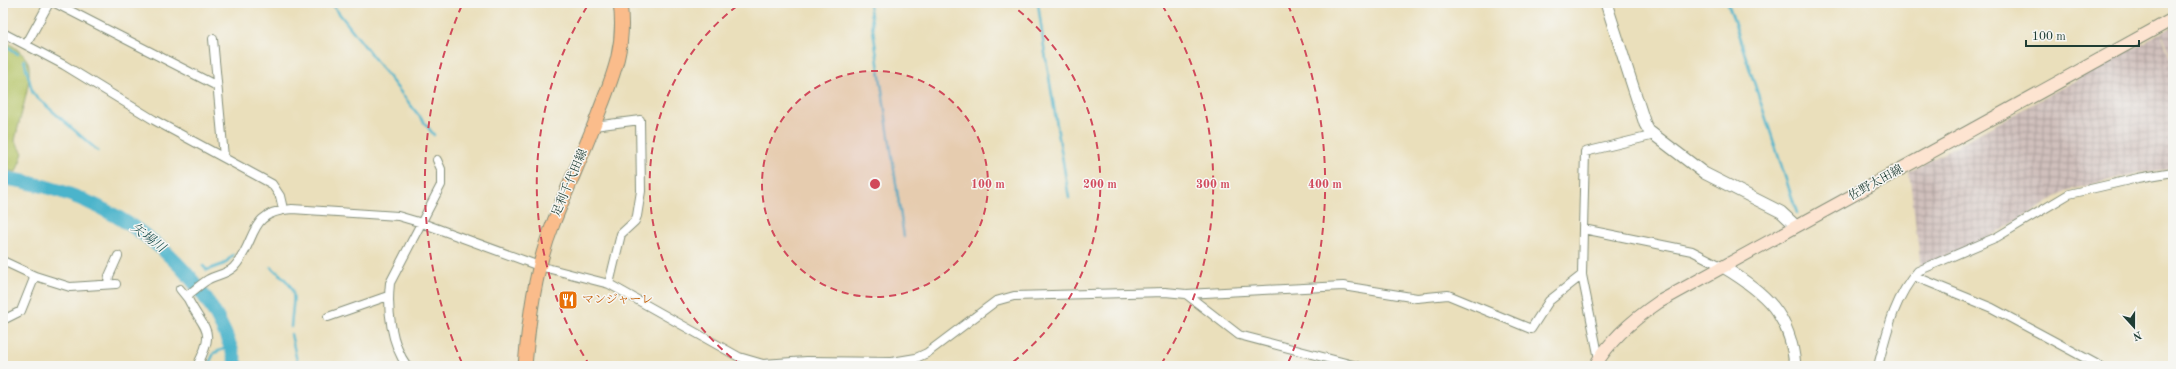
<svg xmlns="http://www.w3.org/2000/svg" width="2176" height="369" font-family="'Old Standard TT','Noto Serif JP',serif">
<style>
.industrial{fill:url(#industrial-grid)}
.green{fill:#b5c567;stroke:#6a814e}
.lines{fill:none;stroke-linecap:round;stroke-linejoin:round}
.stream{stroke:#4cb4cb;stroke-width:2.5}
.river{stroke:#4cb4cb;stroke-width:14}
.minor-casing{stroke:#848e78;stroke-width:10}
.tertiary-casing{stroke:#848e78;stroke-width:13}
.secondary-casing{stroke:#848e78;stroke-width:14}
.primary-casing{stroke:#848e78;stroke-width:15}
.minor{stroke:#fff;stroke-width:8}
.tertiary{stroke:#fff;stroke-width:11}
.secondary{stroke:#fde4d1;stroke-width:12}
.primary{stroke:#fabc8b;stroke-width:13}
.ring{fill:none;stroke:#d1495b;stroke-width:2;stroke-dasharray:7 5}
.labels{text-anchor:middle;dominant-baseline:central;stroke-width:3;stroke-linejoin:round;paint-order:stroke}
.street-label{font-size:12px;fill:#1f3d34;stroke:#f6f6f2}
.food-label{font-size:12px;fill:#c56008;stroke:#f6f6f2;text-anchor:start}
.water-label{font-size:13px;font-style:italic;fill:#2a5b5a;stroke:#f6f6f2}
.centre{fill:#d1495b;stroke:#f6f6f2;stroke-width:2}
.ring-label{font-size:12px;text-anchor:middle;font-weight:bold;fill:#d1495b;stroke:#f6f6f2;stroke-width:3;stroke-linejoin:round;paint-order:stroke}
</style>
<defs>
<pattern id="industrial-grid" width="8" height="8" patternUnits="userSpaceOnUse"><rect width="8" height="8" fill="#d0c0bc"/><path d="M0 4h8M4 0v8" fill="none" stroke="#a89d9a"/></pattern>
</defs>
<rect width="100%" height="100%" fill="#f6f6f2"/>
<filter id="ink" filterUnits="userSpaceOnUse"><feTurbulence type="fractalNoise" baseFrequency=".025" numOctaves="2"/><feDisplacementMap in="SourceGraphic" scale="8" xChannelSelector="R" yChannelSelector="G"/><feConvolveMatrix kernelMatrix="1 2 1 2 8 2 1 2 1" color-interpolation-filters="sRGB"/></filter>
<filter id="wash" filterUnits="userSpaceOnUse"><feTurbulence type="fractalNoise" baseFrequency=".012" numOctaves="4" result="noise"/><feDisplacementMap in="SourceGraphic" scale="16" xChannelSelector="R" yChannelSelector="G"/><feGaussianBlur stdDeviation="0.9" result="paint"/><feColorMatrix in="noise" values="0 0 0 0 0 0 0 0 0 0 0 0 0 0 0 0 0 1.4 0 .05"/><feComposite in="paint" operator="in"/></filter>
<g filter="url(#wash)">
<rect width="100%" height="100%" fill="#eadfbb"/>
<path class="industrial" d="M2173,26V61L2162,33Z
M2161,33L2173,65V169L2138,173L2066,191L1995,234L1921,268L1909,172Z"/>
<path class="green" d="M3,39C11,45 23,52 28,62C34,76 18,123 15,141L23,153L16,172L3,170Z"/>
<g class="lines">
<path class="stream" d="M331,3L434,135
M869,3L904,237
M1038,3L1044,47L1069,198
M1728,3L1797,213
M3,43L18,54
M24,60L33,94L98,151
M203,266L207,270L224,264L233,255
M271,267C301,290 293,294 291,327
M189,277L195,273
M291,334L298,366
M208,366L214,353L231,346"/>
<path class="river" d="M3,178C109,192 207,261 237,366"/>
</g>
</g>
<g filter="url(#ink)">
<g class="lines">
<defs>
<path id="minor" d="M55,3L217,86
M3,33L64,65L154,120L272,184L280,196L283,209
M213,39L224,157
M26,45L49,3
M594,126L640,120L641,191L637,216L635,221L621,234L609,284
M1655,135L1585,152L1583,229L1692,251L1723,267
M1583,229L1582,275L1599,359
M3,261L35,276L70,287L116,284
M1914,276L1992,308L2100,366
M108,284L109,276L118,256
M180,289L188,299
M1186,294L1239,335L1357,366
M328,317L388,296
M3,320L21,311L35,276
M197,366C217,328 204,331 188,299L189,294C196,289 202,283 209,279C217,275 227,274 234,267C258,241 246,212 292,209L398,216L422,223L539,266L609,284L739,357L763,364L807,361L892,362L916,358L927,353L996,301L1014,296L1165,292L1186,294L1343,286L1417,298L1448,295L1531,329L1549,301L1582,275
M407,366C391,344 387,310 390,283L441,185V169L437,160
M1878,366C1887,332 1894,298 1918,271L1997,237L2069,194L2138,178L2173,172"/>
<path id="tertiary" d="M1606,3L1645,124L1649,131L1704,173L1781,212L1796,226
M1723,267C1765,292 1791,315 1795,366"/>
<path id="secondary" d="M1595,366C1610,339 1634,319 1659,302L2173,19"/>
<path id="primary" d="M525,366C529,318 535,269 553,224C568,186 585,150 599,112C614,74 626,45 620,3"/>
</defs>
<use href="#minor" class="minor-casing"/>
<use href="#tertiary" class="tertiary-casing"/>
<use href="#secondary" class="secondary-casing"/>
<use href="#primary" class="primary-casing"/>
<use href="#minor" class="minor"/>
<use href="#tertiary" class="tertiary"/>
<use href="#secondary" class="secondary"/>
<use href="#primary" class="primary"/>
</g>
</g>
<circle cx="875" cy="184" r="113" fill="#d1495b" fill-opacity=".12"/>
<g class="ring">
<circle cx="875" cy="184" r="113"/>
<path d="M741 365A225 225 0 0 1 741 3M1009 3A225 225 0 0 1 1009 365"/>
<path d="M590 366A338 338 0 0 1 588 5M1162 5A338 338 0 0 1 1160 366"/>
<path d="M462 363A450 450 0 0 1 462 5M1288 5A450 450 0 0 1 1288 363"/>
</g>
<defs>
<symbol id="restaurant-square" viewBox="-11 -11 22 22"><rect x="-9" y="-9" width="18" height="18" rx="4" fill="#e8710a" stroke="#f6f6f2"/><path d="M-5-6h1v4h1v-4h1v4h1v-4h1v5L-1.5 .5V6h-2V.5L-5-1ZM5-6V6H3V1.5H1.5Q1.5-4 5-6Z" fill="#fff"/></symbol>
</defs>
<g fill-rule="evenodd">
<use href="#restaurant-square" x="557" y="289" width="22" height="22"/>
</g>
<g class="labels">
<g class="street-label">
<text transform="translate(570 183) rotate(-67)">足利千代田線</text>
<text transform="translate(1876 183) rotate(-29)">佐野太田線</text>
</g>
<g class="food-label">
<text x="582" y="300">マンジャーレ</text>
</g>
<g class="water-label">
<text transform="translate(148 238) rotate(37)">矢場川</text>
</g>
</g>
<circle cx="875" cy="184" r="6" class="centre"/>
<g class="ring-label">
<text x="988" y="188">100 m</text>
<text x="1100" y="188">200 m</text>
<text x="1213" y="188">300 m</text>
<text x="1325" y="188">400 m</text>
</g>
<rect width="2176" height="369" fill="none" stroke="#f6f6f2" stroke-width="16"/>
<g transform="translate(2134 327) rotate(159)" stroke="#f6f6f2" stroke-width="3" paint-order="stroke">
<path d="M0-3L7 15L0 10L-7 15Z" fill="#1f3d34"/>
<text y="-6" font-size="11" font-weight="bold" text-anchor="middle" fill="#1f3d34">N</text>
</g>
<path d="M2026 40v6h113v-6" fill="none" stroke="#1f3d34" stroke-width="2"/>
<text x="2032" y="40" font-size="12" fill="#1f3d34" stroke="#f6f6f2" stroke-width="3" paint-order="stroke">100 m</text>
</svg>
